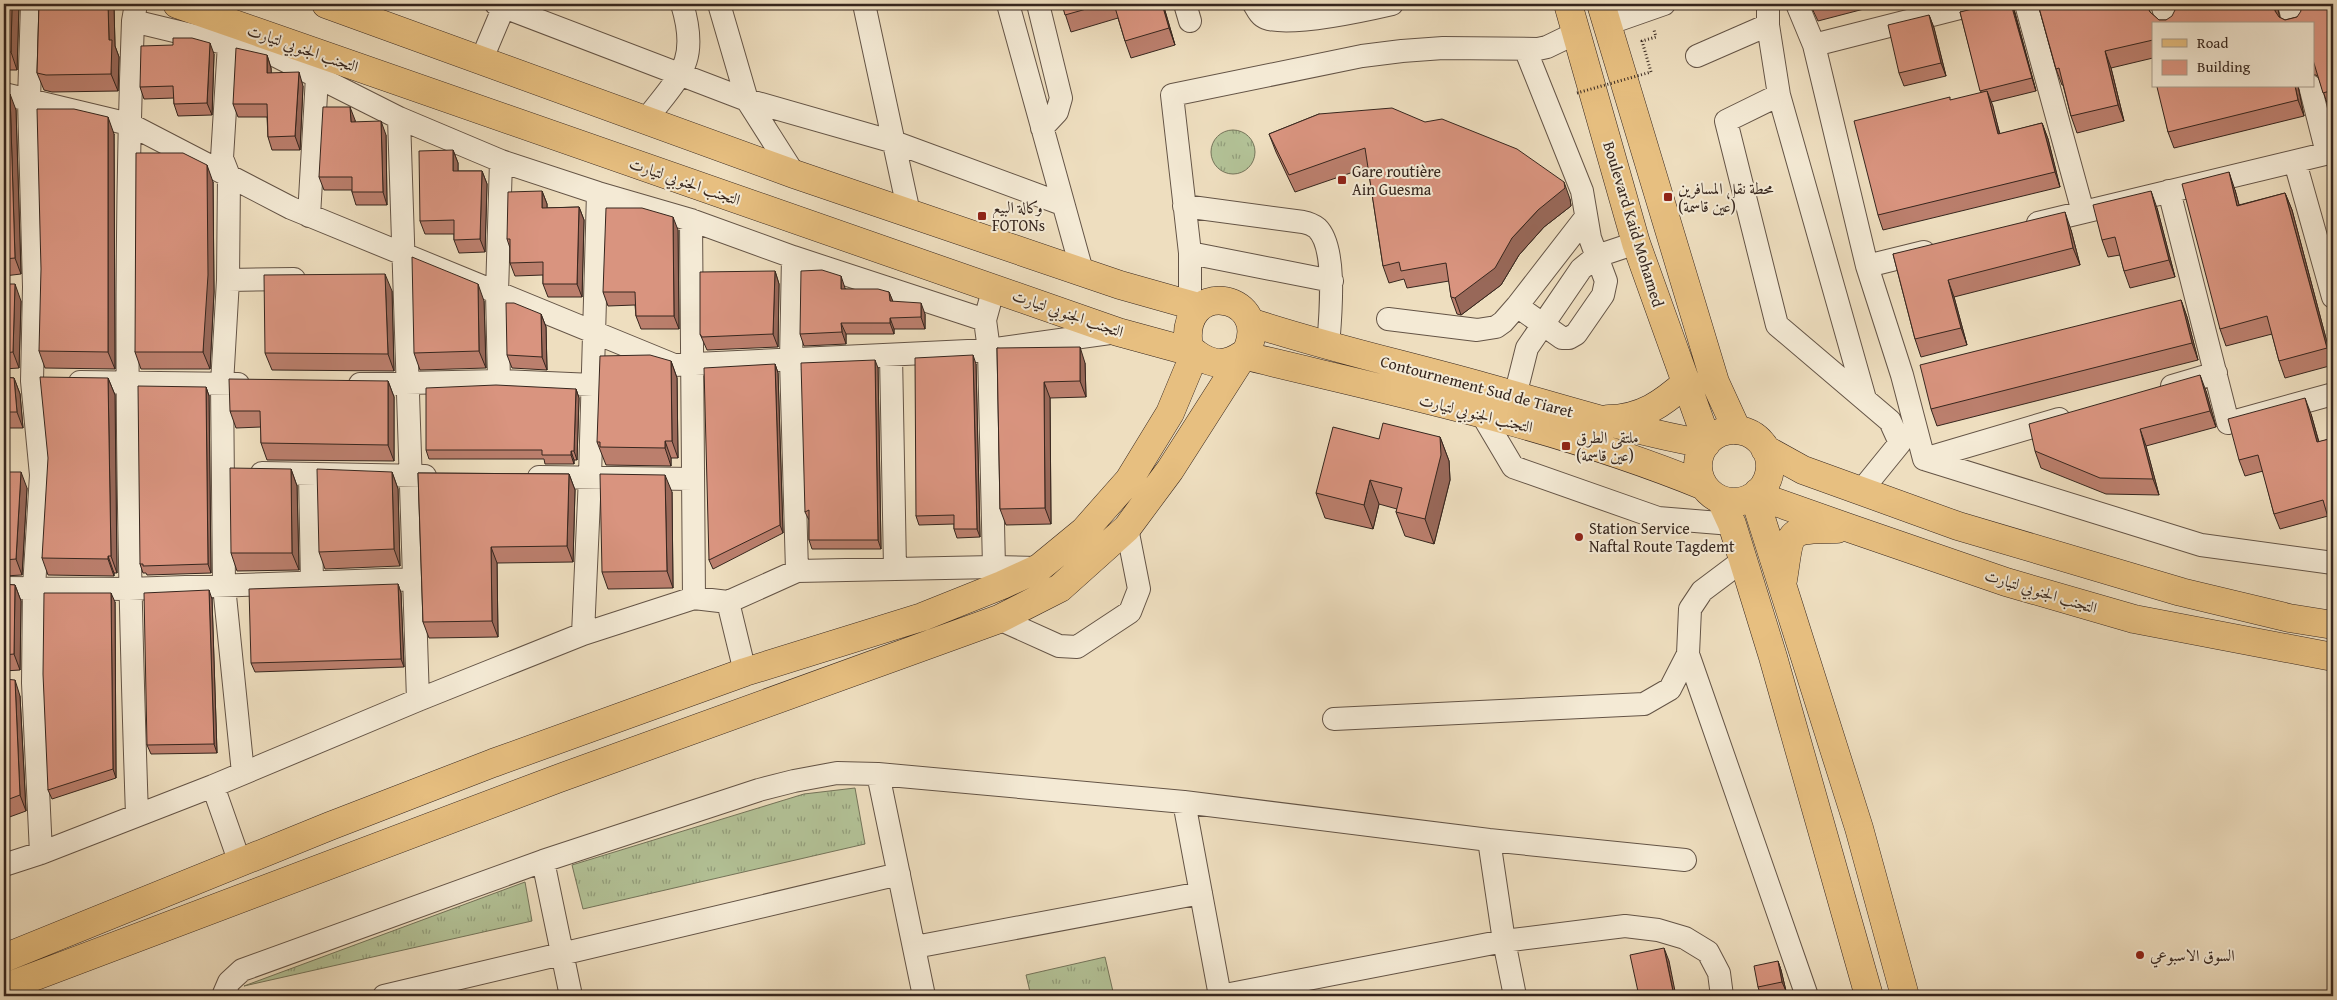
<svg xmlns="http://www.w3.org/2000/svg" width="2337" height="1000" font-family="'Gentium Book Plus',Amiri,serif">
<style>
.grass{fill:url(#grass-tufts);stroke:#74745a}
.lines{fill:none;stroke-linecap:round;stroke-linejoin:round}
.minor-casing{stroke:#645446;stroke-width:24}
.major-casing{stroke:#36261e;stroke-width:29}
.highway-casing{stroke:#36261e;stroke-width:29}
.path{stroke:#36261e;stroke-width:3;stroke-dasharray:1 2.5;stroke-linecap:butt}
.minor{stroke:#f4ead5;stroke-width:22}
.major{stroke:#e7bf80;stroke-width:28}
.highway{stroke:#e7bf80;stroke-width:28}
.path-bridge{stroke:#36261e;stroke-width:3;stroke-dasharray:1 2.5;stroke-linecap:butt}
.wall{fill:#bb7f6d;stroke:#36261e}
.shaded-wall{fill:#986859;stroke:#36261e}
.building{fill:#d9947f;stroke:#36261e}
.poi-dot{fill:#8f2418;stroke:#f4ead5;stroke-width:2}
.labels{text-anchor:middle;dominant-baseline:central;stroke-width:4;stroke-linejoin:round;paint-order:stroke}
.street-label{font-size:16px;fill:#36261e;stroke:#f4ead5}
.poi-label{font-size:16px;fill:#36261e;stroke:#f4ead5;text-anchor:start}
</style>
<defs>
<pattern id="grass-tufts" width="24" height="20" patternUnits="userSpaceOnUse" patternTransform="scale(1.25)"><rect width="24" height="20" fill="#b3c297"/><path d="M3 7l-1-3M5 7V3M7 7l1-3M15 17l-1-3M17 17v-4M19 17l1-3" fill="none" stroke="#929d7b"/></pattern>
</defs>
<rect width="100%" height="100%" fill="#eedebf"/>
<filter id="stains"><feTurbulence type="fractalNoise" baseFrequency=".004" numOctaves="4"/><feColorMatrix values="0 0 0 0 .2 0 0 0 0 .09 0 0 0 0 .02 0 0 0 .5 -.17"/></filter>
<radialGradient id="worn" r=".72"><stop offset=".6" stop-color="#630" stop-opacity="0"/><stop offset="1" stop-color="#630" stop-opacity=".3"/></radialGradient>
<path class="grass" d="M1211 152a22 22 0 1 1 44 0a22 22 0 1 1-44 0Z
M855,788L865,844L583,909L572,865L804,794Z
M525,882L532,921L244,986Z
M1105,957L1114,996H1031L1026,975Z"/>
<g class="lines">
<defs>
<path id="minor" d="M32,4L29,100L34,287L32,381L41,475L34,587L33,683L41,853
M136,4L133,21C123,285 128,550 137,815
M496,4L747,100L894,142L1062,204
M719,4L747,100L794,174
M864,4L909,213
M1008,4L1082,271
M1038,4L1061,98L1057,112L1042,128
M1185,4L1190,21
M1254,4C1257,9 1260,16 1266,18C1289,27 1366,10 1392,4
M1797,4L1814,45L1867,266L1902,375L1924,459L2059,419
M2026,4L2083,212
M2162,4L2168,24
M2289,4L2294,24
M133,21L274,55L399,118L501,161L598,193L691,220L793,257L985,320
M1607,24L1664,4
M1768,25L1779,95L1726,121L1777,325L1890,421L1900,443L1861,491
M229,44L222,158L229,176L228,280L222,384L224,586L243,773
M1814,45L1975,4
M1697,56L1768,25V4
M481,61L505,4
M2310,86L2327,153
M4,94L129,124L291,208L674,365L989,350L1117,332
M1779,95L1865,399
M399,118L418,700
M645,121C679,76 700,63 682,4
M2295,162L2333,297
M2169,191L2228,423L2333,394
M1184,206L1303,222C1308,223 1313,225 1317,228C1338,248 1330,320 1328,347
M309,216L317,77
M691,220L694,598
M2038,223L2333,152
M1190,253L1332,281
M793,257L791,360L797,571
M1867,266L1924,252
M228,280L294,279
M994,287L985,320L989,350L994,567
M1190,306V253L1172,95L1362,56L1402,51L1443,48L1538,49L1547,47L1576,33
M1517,306L1562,338H1569L1576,334L1603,295L1606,281L1590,238L1582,191L1526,51
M1388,319L1477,330L1496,327L1503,322L1517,306L1586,217
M891,355L895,568
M499,381L497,293L501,161
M80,382L238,384
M360,384L499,381L593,385
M2172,386L2216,373
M1515,396L1527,348L1581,269L1597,256L1636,243
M1481,413L1513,467L1658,518L1732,524
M1924,459L2201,545L2333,563
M262,473L425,476
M310,474L312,583
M539,477L693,479
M4,588L129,589L413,579
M728,602L797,571L994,567L1038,568
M999,619L1059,646L1077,647L1130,612L1139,589L1127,528
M583,634L590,477L598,193
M1688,654L1807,996
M1334,719L1644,704L1670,689L1688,654L1690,609L1702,591L1742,561
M878,774L924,996
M213,786L418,700L583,634L694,598L728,602L745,672
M1184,802L1220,996
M1489,840L1504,941L1515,996
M543,861L571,996
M4,865L41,853L213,786L240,863
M915,947L1201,893
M223,996L229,982L242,970L543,861L759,790L794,781L837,773L878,774L1184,802L1489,840L1685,860
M384,996L899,874
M1220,996L1504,941L1625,926L1658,930L1685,938L1708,952L1719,973L1722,996"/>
<path id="major" d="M1568,4L1636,243L1707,441
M1601,4L1715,382L1737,430"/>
<path id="highway" d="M177,4L1118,332L1195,353
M326,4L794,174L1120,285L1198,307
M1250,322C1328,348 1407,365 1485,387C1558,407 1631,431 1706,444
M1242,355C1398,393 1555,425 1704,486
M1608,419C1642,419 1663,403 1687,382
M1698 466a36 36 0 1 1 72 0a36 36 0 1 1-72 0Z
M1765,449L1803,470L1958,526L2181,592L2289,618L2333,625
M1758,492L1773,501L1852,529L2006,582L2134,619L2333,657
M1754,496L1859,828L1905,996
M1721,500L1732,524L1773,657L1869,996
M1783,580C1791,531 1784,529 1837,529
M4,958L330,826L493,763L745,672L922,617L1002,585L1039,568L1084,531L1129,480L1170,413L1195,353
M4,988L557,779L999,619L1060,588L1127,528L1170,470L1248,348C1270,292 1177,278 1189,348C1206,363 1222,369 1242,355"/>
</defs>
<use href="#minor" class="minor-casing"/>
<use href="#major" class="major-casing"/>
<use href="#highway" class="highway-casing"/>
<path class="path" d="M1651,72L1642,41L1656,37L1654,30"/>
<use href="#minor" class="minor"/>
<use href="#major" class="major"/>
<use href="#highway" class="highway"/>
<path class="path-bridge" d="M1577,93L1651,72"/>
</g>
<path class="wall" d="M4,4H19L17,70H4Z
M39,4H113L114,7L115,46L119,57L118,91L52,92L44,90L37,73Z
M1062,4H1163L1175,45L1131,58L1125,41L1118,18L1071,32Z
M1810,4H1883L1818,21Z
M2012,4L2015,13L2036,91L1991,102L2000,134L2042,123L2048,139L2060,187L1883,230L1878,215L1981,92L1960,12Z
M2038,4H2147L2150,12L2159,20H2166L2277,4L2279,17L2285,20L2297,17L2333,4V108L2329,109L2318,76L2313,74V24H2153V58L2111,68L2124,121L2077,133L2071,116L2063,85H2062L2056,69Z
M1929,15L1934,28L1946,76L1904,86L1899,73Z
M214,54L212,115L178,116L174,104V98L144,99L140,87Z
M267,55L271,68V73L303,86L300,150H272L268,137L267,117H238L233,104Z
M2159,86H2298L2304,116L2174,148L2168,132Z
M4,93L16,110L21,274L4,276Z
M1319,114L1570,199L1571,206L1544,227L1519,255L1501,285L1461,315L1457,314L1451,297L1449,281L1407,288L1404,279L1389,283L1383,266L1368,167L1295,192L1276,152L1269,134Z
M355,120V122L386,135L387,205H356L352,192V190H324L319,177Z
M114,134L115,369L45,368L39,351Z
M453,150L458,163V171H482L487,184L485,252L459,253L454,240V234H425L420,221Z
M213,182L214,292L210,369H141L135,352Z
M2235,190L2239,205L2285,193L2292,210L2333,365L2285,378L2279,361L2272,334L2226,346L2220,329Z
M542,191L547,204V208L579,207L584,220L582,297H548L543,284V275L515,276L510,263V248L507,239Z
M2157,208L2175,277L2130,288L2124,271L2120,255L2108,257L2102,240Z
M678,230L679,329H641L636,316L635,305L608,306L603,292Z
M2071,230L2080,265L1954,297L1967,345L1921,357L1915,339L1893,254Z
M775,271L779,284L778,347L707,350L700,334Z
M4,284L21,301L19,368L4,369Z
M845,288V289L889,292L893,302L925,314V329H894V334H846V344L804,346L800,334Z
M392,291L394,371L272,370L265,353Z
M2181,300L2187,317L2198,360L1937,426L1931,409Z
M484,301L486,368L420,370L414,353Z
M541,314L546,327L547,370L512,368L507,355Z
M997,348L1085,363L1086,397L1050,398L1051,524L1006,525L1000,509Z
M671,361L677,378L678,458H671V466L606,465L597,442Z
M775,364L778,373L783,533L713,569L709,560Z
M976,364L980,537L957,538L954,529V524L919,525L916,516Z
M878,368L881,549H812L809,540V520L805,512Z
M4,377L14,378L20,394L23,428H4Z
M108,378L115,395L117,573H114V576L48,575L42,558Z
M388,381L394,397V461L267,460L261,443V427L236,428L230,411Z
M206,387L209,396L211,573L147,575L146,573H143L140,564Z
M576,389L579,398L577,460H574V464H545L544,459H429L426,450Z
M2206,391L2216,427L2146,446L2159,495L2106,494L2041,468L2035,451Z
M2311,414L2319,442L2333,438V533L2328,516L2280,529L2274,514L2263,471L2245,476L2239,460Z
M1440,437L1449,461L1450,480L1434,544L1405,536L1396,512L1397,509L1379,504L1373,529L1325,518L1316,493L1379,439Z
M291,469L297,486L299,570L237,571L231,553Z
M4,472L27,488L22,575L4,576Z
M392,472L398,489L400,566L325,569L319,552Z
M418,473L569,474L575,490L573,562L497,563L498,637L429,638L423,622Z
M672,492L673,588L608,589L602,572Z
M4,584L15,585L21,601L20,670L4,671Z
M398,584L401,593L404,667L255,672L251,663Z
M212,599L217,753L151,754L147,745Z
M115,602L116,778L52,799L48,790Z
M4,679L20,696L26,811L4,819Z
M1778,961L1781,970L1786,991L1761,996L1758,987Z"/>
<path class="shaded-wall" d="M12,4H19L17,70L11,52Z
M108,4H113L114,7L115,46L119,57L118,91L111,74L109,40Z
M1162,4H1163L1175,45L1169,28Z
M2012,4L2015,13L2036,91L2032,78Z
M2274,4H2277L2281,24L2275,11Z
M1929,15L1934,28L1946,76L1941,63Z
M210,43L214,54L212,115L207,103Z
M2105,51L2111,68L2124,121L2118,105Z
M267,55L271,68L272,86L267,73Z
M299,72L303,86L300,150L295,136Z
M2295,86H2298L2304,116L2298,100Z
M1987,91L1993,106L2003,149L1998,134Z
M10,94L16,110L21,274L15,258Z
M350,107L355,120L356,135L351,122Z
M108,117L114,134L115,369L108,352Z
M381,121L386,135L387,205L383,192Z
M2042,123L2048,139L2060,187L2055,172Z
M453,150L458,163V185L453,171Z
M207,165L213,182L214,292L210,369L203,352Z
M482,171L487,184L485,252L480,239Z
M2229,172L2235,190L2244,223L2237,206Z
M1564,182L1570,199L1571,206L1544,227L1519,255L1501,285L1461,315L1455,298L1512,238Z
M542,191L547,204V221L542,208Z
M2151,191L2157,208L2175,277L2169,260Z
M2285,193L2292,210L2333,365L2327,348Z
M579,207L584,220L582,297L577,284Z
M2065,212L2071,230L2080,265L2073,248Z
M673,217L678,230L679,329L674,316Z
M775,271L779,284L778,347L773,334Z
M385,274L392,291L394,371L388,354Z
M841,276L845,288V301L841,289Z
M1948,280L1954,297L1967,345L1961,328Z
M15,284L21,301L19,368L13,352Z
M478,284L484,301L486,368L479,351Z
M889,292L894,304L890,301Z
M2181,300L2187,317L2198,360L2192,343Z
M921,303L925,314V329L921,317Z
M541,314L546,327L547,370L542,357Z
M890,318L894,329V334L890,323Z
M841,323L846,334V344L842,332Z
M1080,347L1085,363L1086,397L1080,381Z
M973,355L976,364L980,537L977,529Z
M875,360L878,368L881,549L878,540Z
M671,361L677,378L678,458L672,441Z
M775,364L778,373L783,533L780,525Z
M2200,375L2206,391L2216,427L2210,411Z
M14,378L20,394L23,428L17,412Z
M108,378L115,395L117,573L111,556Z
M388,381L394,397V461L388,445Z
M1044,382L1050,398L1051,524L1045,508Z
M206,387L209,396L211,573L208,564Z
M576,389L579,398L577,460L574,451Z
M2305,398L2311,414L2323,458L2317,442Z
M2140,429L2146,446L2159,495L2153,479Z
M1440,437L1449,461L1450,480L1434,544L1425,519Z
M665,441L671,458V466L665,448Z
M571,451L574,460V464L571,455Z
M291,469L297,486L299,570L292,553Z
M21,472L27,488L22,575L16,559Z
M392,472L398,489L400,566L394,549Z
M569,474L575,490L573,562L567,546Z
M665,475L672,492L673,588L667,571Z
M1370,480L1379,504L1373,529L1364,505Z
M491,547L497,563L498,637L492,621Z
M108,556L114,573V576L108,559Z
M398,584L401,593L404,667L401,659Z
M15,585L21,601L20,670L14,654Z
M209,590L212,599L217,753L214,744Z
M111,593L115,602L116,778L113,769Z
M15,680L20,696L26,811L20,795Z
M1664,948L1669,961L1676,996H1674Z
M1778,961L1781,970L1786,991L1782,982Z"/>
<path class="building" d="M4,4H12L11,52H4Z
M39,4H108L109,40H112L111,74L46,75L37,73Z
M1062,4H1104L1065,15Z
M1114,4H1162L1169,28L1125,41Z
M1993,4H2011L2032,78L1980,91L1960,12Z
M2038,4H2146L2150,12L2159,20H2166L2172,16L2175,10L2173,4H2274L2275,11L2279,17L2285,20L2297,17L2301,11L2299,4H2333V90L2323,93L2313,60V24H2153V40L2105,51L2118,105L2071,116L2059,68L2056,69Z
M1929,15L1941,63L1899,73L1888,25Z
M173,38H192L210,43L207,103L174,104L173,86L140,87L141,46L173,45Z
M236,48L267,55V73L299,72L295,136L268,137L267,104H233Z
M2159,86H2295L2298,100L2168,132L2157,87Z
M1987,91L1998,134L2042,123L2055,172L1878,215L1854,121L1950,97V100Z
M4,93L10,94L15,258L4,259Z
M323,107H350L351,122L381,121L383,192H352V177H319Z
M1392,108L1425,122L1442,119L1517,149L1564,182L1565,188L1538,210L1512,238L1495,268L1455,298L1451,297L1446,263L1401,271L1399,262L1383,266L1365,148L1289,175L1269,134L1319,114Z
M37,109H74L108,117V352L39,351L41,269Z
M453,150V171H482L480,239L454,240V220L420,221L419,151Z
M136,153H183L207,165L208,275L203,352H135Z
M2229,172L2237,206L2285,193L2327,348L2279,361L2267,316L2220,329L2182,184Z
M542,191V208L579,207L577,284H543V262L510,263V239H507L508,192Z
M2151,191L2169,260L2124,271L2115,237L2102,240L2093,205Z
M606,208H642L673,217L674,316H636L635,292H603Z
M2065,212L2073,248L1948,280L1961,328L1915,339L1893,254Z
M412,257L478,284L479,351L414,353Z
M822,270L841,276V289H878L889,292L890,301L921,303V317L890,318V323H841L842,332L800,334L801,271Z
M775,271L773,334L702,337L700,334V272Z
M385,274L388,354L265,353L264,275Z
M4,284H15L13,352L4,353Z
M2181,300L2192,343L1931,409L1920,365Z
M506,303H514L541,314L542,357L507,355Z
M1080,347V381L1044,382L1045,508L1000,509L997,348Z
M650,355L671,361L672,441H665V448L600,447V442H597L600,356Z
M973,355L977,529H954V515L916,516L915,358Z
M875,360L878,540H809V510L805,512L801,363Z
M775,364L780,525L709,560L704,368Z
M2200,375L2210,411L2140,429L2153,479L2100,478L2035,451L2029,424Z
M4,377L14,378L17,412H4Z
M40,377L108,378L111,556H108V559L42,558L48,458Z
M229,379L388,381V445L261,443L260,411H230Z
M496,385L576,389L574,451H571V455H542V450H426V388Z
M138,386L206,387L208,564L143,566V564H140Z
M2305,398L2317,442L2333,438V520L2329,521L2323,500L2274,514L2258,455L2239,460L2228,419Z
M1383,423L1440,437L1441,455L1425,519L1396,512L1402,488L1370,480L1364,505L1316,493L1333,427L1379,439Z
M230,468L291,469L292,553H231Z
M317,469L392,472L394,549L319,552Z
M4,472H21L16,559L4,560Z
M418,473L569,474L567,546L491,547L492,621L423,622Z
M600,474L665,475L667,571L602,572Z
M4,584L15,585L14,654L4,655Z
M398,584L401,659L251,663L249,589Z
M209,590L214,744L147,745L144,593Z
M44,593H111L113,769L48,790L43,674Z
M4,679L15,680L20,795L4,801Z
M1664,948L1674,996H1639L1630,955Z
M1778,961L1782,982L1758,987L1754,966Z
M167,992L168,996H151Z"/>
<g class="poi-dot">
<rect x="1337" y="175" width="10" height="10" rx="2.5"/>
<rect x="1663" y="192" width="10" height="10" rx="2.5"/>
<rect x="977" y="211" width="10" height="10" rx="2.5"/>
<rect x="1561" y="441" width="10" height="10" rx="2.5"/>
<circle cx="1579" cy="537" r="5"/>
<circle cx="2140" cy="955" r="5"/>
</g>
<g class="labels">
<g class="street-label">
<text transform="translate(303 48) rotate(19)">التجنب الجنوبي لتيارت</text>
<text transform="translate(685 181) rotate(19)">التجنب الجنوبي لتيارت</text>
<text transform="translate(1634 224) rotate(73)">Boulevard Kaid Mohamed</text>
<text transform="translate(1068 313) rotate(19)">التجنب الجنوبي لتيارت</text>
<text transform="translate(1477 386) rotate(15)">Contournement Sud de Tiaret</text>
<text transform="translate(1476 413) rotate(14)">التجنب الجنوبي لتيارت</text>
<text transform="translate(2041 591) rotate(17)">التجنب الجنوبي لتيارت</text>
</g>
<g class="poi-label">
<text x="1352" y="171">Gare routière<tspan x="1352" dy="18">Ain Guesma</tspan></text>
<text x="1678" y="188">محطة نقل المسافرين<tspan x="1678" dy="18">(عين قاسمة)</tspan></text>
<text x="992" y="207">وكالة البيع<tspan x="992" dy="18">FOTONs</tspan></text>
<text x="1576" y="437">ملتقى الطرق<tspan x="1576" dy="18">(عين قاسمة)</tspan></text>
<text x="1589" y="528">Station Service<tspan x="1589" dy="18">Naftal Route Tagdemt</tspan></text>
<text x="2150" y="955">السوق الاسبوعي</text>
</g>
</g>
<rect width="2337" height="1000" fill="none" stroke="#eedebf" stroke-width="20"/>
<rect x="5" y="5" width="2327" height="990" fill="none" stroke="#36261e" stroke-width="2.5"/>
<rect x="10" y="10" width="2317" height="980" fill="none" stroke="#36261e"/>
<rect x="2152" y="22" width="162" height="65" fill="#f4ead5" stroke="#a89c8c"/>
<rect x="2162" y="39" width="25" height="8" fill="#e7bf80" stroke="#a89c8c"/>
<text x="2197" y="48" font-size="15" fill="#36261e">Road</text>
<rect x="2162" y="60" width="25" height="15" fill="#d9947f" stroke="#a89c8c"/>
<text x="2197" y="72" font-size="15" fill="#36261e">Building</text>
<rect width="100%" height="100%" filter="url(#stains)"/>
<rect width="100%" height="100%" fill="url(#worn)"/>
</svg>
